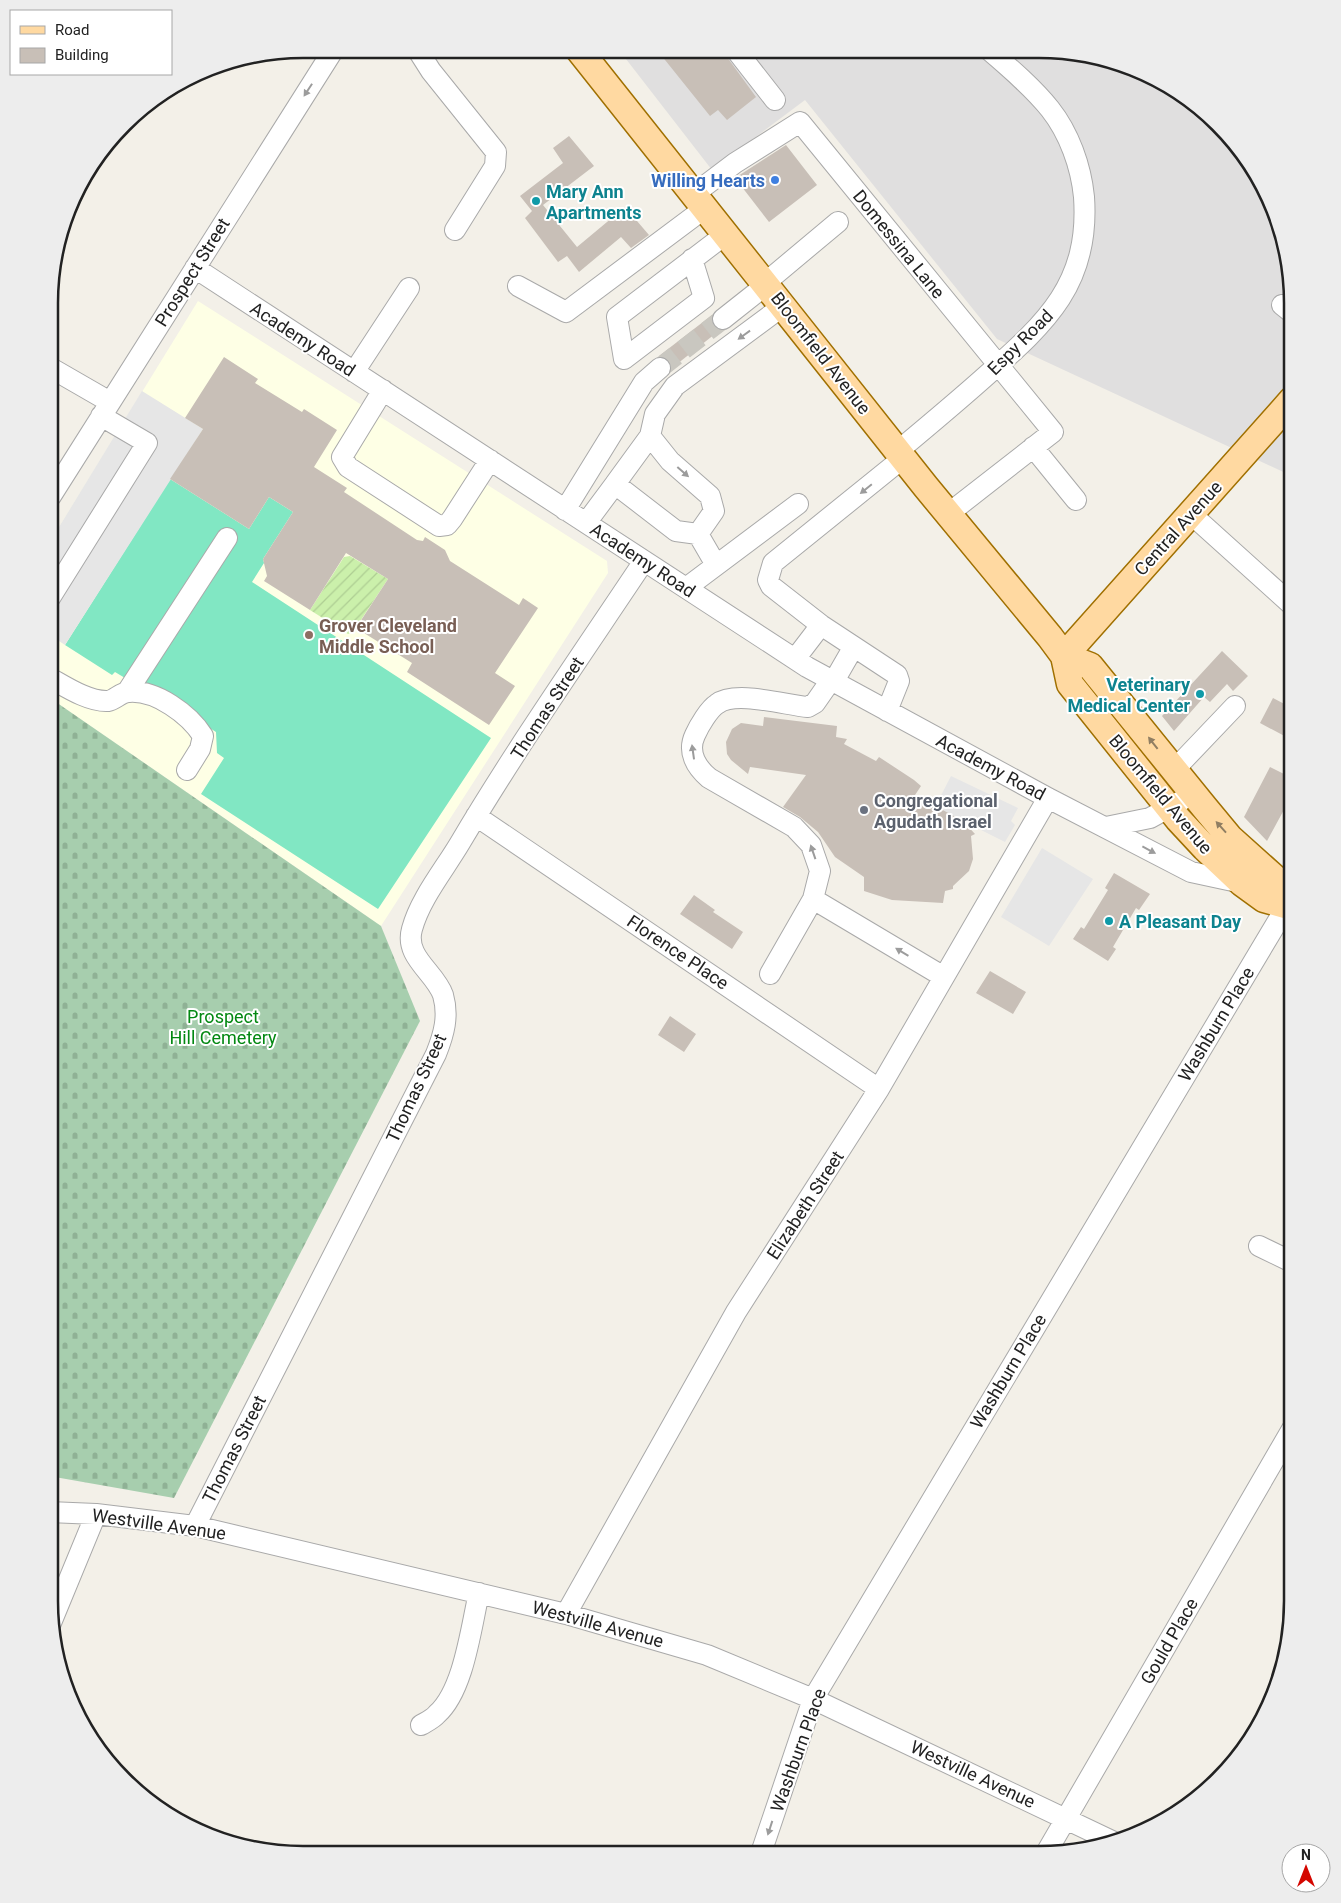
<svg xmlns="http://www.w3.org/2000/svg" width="1341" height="1903" font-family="Roboto,sans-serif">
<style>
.residential{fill:#e0dfdf}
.education{fill:#feffe5}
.cemetery{fill:url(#cemetery-stones)}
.garden{fill:url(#garden-furrows)}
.pitch{fill:#81e7c3}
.parking{fill:#e6e6e6}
.building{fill:#c8bfb7}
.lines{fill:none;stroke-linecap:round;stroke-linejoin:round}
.minor-tunnel{stroke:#c9c7c0;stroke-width:20;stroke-dasharray:20 10;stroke-linecap:butt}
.minor-casing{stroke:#a9a9a9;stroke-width:22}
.major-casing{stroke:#a07000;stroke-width:29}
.minor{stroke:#fff;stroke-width:20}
.major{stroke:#ffd9a1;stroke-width:26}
.oneway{fill:#9c9c9c}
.oneway2{fill:#907e62}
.shop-dot{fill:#3f7fe0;stroke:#fff;stroke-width:2}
.culture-dot{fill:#0f9aa8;stroke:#fff;stroke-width:2}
.education-dot{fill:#8d6e63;stroke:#fff;stroke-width:2}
.worship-dot{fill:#6b7280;stroke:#fff;stroke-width:2}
.labels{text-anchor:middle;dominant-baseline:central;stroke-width:4;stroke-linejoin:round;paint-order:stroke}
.shop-label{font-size:18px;font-weight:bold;fill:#366cbe;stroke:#fff;text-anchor:end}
.culture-label{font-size:18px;font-weight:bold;fill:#0d838f;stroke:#fff;text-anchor:start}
.street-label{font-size:18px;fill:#222;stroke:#fff}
.education-label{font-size:18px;font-weight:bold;fill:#785e54;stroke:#fff;text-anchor:start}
.worship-label{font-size:18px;font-weight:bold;fill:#5b616d;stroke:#fff;text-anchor:start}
.park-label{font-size:18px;fill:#038812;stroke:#fff}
.rim{fill:none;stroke:#222;stroke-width:2.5}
</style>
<defs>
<pattern id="cemetery-stones" width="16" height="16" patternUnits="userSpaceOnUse" patternTransform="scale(1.25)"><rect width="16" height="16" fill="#a7ceae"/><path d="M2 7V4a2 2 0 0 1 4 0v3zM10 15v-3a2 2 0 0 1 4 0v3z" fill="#8fb195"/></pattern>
<pattern id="garden-furrows" width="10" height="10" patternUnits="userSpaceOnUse" patternTransform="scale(1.25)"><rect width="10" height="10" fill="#cbf0ab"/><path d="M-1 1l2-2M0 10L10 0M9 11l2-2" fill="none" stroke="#aece93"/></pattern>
</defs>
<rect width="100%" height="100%" fill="#f3f0e8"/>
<path class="residential" d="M619,50L1072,51L1136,68L1193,101L1240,148L1266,191L1284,237L1292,302V476L997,339L805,100L712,170Z"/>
<path class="education" d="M198,301L607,561L608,573L381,926L50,698L51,540Z"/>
<path class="cemetery" d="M50,698L381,926L420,1021L174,1498L49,1476Z"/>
<path class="garden" d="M350,556L388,579L353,632L348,634L310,610L344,557Z"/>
<path class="pitch" d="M170,479L249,529L269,497L293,512L263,559L264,563L252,582L491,738L378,909L201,794L224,758L217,753L216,732L168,701L170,698L129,672L125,678L115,672L112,675L65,645Z"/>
<path class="parking" d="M142,391L203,429L65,645L50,635L51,540Z
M951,776L1018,808L1011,821L1015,825L1005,842L935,807Z
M1042,848L1093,879L1049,946L1001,917Z"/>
<path class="building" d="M657,50H724L727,57L756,97L727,120L718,110L710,116Z
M569,136L594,166L543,205L577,247L625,207L649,235L631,248L621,237L579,272L567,256L558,262L525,218L532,211L520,196L563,163L553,148Z
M786,145L817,185L769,222L735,178Z
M712,315L713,326L720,330L672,368L669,360L659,356Z
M224,357L258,379L255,383L302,412L304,409L337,430L314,467L347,488L344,492L417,540L423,541L425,537L445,550L450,561L519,605L523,598L538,608L495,673L515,686L489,725L407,672L412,663L356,628L388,579L346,553L310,610L264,581L267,576L263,559L293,512L269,497L249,529L170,479L203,429L185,418Z
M1222,651L1248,676L1233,691L1227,684L1210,702L1204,697L1174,731L1162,716Z
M1273,698L1292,708V740L1260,723Z
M764,717L837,726L836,737L847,739L844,744L876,761L879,757L914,780L921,786L915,795L963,821L975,834L971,836L973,859L969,871L953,886V889L945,891L943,903L892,900L864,891V877L835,857L818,832L800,817L783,807L806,775L750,767L748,774L731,760L727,754L726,742L732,729L741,723L763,726Z
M1270,767L1292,778V795L1267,841L1244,817Z
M1114,873L1150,894L1139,910L1136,908L1113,947L1116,949L1108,961L1073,939L1081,927L1084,929L1108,890L1105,888Z
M694,895L715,910L713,912L743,932L732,949L680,914Z
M990,971L1026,992L1013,1014L976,993Z
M670,1016L696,1034L684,1052L658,1035Z"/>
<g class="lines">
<path class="minor-tunnel" d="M660,368L723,319"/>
<defs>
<path id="minor" d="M417,49L431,71L496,152L495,166L455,230
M736,50L775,100
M694,194L735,163L800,122L1053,432L948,514
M692,259L704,298L624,359L617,317L726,234
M195,268L807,667L1048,798L1191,872L1242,883
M765,283L838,222
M518,286L566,312L705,208
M1282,305L1292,313
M723,319L766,285
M51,368L110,402
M354,372L409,288
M383,390L342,457L348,467L439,526L447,525L452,519L490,460
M1033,447L1076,500
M898,451C928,426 958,401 987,375C1047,322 1090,283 1084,197C1081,166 1069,133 1050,109C1033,88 1011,69 990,51
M615,484L650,436L655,414L675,386L783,306
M51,496L334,49
M565,510L644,382L660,368
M1191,514L1292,605
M586,523L615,484L676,531L698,534L714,511L710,496L670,461L650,436
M698,534L716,565
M686,588L798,504
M50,598L147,443L101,416
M795,659L821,625
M50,678C66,687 89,702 108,701C115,700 121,692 129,692C156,690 189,714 203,736L200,749L187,770
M834,681L853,648
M127,692L227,538
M887,711L899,681L897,675L821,625L771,586L768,580L773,563L903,458
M1174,770L1235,706
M476,816L879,1089
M1106,827L1150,818L1181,801
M813,899L944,977
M770,974L813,899L820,871L811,845L794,827L709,778C696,767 687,752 695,735C699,726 709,709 717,704C735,690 785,705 808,707L815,703L831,680
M1259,1246L1292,1262
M49,1512L96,1514L195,1526L566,1614L707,1655L813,1699L1114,1842
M195,1526L436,1054C444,1034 449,1016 443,995C435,972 404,957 412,929C420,899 444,870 460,843C517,747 582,654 644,561
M566,1614L736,1312L879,1089L1048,798
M51,1623L96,1514
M421,1725C426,1722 433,1719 437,1714C464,1690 471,1627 479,1593
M761,1853L813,1699L1288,904
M1046,1853L1292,1429"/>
<path id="major" d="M579,50L926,487L1050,637L1064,656L1070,684L1178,819L1205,848L1242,883L1264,899L1292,907
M1064,656L1292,400
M1064,656L1090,666L1205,808L1230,838L1278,881L1288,904"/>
</defs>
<use href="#minor" class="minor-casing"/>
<use href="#major" class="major-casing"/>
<use href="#minor" class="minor"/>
<use href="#major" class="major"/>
</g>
<defs><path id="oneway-solid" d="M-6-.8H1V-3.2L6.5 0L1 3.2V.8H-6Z" transform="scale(1.25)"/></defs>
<g class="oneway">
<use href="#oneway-solid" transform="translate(308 90) rotate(123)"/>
<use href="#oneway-solid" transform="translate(744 335) rotate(144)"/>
<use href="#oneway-solid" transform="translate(683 472) rotate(41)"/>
<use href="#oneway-solid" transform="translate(866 489) rotate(141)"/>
<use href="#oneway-solid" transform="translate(693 752) rotate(-98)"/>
<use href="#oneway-solid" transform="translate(1149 850) rotate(28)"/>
<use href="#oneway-solid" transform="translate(813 852) rotate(-109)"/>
<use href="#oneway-solid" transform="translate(902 952) rotate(-149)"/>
<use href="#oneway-solid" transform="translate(770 1828) rotate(108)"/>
</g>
<g class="oneway2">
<use href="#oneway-solid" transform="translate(1153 743) rotate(-128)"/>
<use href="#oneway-solid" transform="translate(1221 827) rotate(-132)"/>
</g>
<circle class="shop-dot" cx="775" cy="180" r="5"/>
<g class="culture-dot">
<circle cx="536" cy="201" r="5"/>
<circle cx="1200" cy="694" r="5"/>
<circle cx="1109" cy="921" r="5"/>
</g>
<circle class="education-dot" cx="309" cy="635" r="5"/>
<circle class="worship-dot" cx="864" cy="810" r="5"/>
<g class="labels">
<g class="shop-label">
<text x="765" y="180">Willing Hearts</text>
</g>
<g class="culture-label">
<text x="546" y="191">Mary Ann<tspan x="546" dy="21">Apartments</tspan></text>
<text x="1190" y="684" text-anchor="end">Veterinary<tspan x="1190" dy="21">Medical Center</tspan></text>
<text x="1119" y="921">A Pleasant Day</text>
</g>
<g class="street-label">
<text transform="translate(899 244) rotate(51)">Domessina Lane</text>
<text transform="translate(192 272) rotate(-58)">Prospect Street</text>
<text transform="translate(303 339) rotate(33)">Academy Road</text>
<text transform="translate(1020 342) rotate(-45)">Espy Road</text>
<text transform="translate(821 353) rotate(52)">Bloomfield Avenue</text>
<text transform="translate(1178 528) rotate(-48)">Central Avenue</text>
<text transform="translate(643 560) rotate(33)">Academy Road</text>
<text transform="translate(547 708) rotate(-57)">Thomas Street</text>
<text transform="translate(991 767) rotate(28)">Academy Road</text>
<text transform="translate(1161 794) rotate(50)">Bloomfield Avenue</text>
<text transform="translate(678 952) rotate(34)">Florence Place</text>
<text transform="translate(1216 1024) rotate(-59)">Washburn Place</text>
<text transform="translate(416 1088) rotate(-65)">Thomas Street</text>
<text transform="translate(805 1205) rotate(-57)">Elizabeth Street</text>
<text transform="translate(1008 1371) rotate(-59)">Washburn Place</text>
<text transform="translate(234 1449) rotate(-63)">Thomas Street</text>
<text transform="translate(159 1524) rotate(8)">Westville Avenue</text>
<text transform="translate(598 1624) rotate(15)">Westville Avenue</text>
<text transform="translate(1169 1641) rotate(-60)">Gould Place</text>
<text transform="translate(798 1750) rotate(-70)">Washburn Place</text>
<text transform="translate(973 1774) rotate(25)">Westville Avenue</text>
</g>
<g class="education-label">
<text x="319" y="625">Grover Cleveland<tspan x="319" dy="21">Middle School</tspan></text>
</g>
<g class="worship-label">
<text x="874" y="800">Congregational<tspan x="874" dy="21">Agudath Israel</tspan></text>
</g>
<g class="park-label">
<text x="223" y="1016">Prospect<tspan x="223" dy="21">Hill Cemetery</tspan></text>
</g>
</g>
<path d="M0 0H1341V1903H0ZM303 58H1039A245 245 0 0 1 1284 303V1601A245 245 0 0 1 1039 1846H303A245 245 0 0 1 58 1601V303A245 245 0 0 1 303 58Z" fill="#ededed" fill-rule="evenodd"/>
<path class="rim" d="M303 58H1039A245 245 0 0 1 1284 303V1601A245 245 0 0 1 1039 1846H303A245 245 0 0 1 58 1601V303A245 245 0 0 1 303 58Z"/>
<rect x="10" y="10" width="162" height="65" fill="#ffffff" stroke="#a7a7a7"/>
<rect x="20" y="26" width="25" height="8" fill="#ffd9a1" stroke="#a7a7a7"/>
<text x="55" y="35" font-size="15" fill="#222222">Road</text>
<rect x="20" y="48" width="25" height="15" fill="#c8bfb7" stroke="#a7a7a7"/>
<text x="55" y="60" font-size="15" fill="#222222">Building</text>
<g transform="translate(1306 1868)"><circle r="24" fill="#ffffff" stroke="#a7a7a7"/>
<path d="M0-4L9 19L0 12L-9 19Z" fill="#d40700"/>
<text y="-8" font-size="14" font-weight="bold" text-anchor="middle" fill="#222222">N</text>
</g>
</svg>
